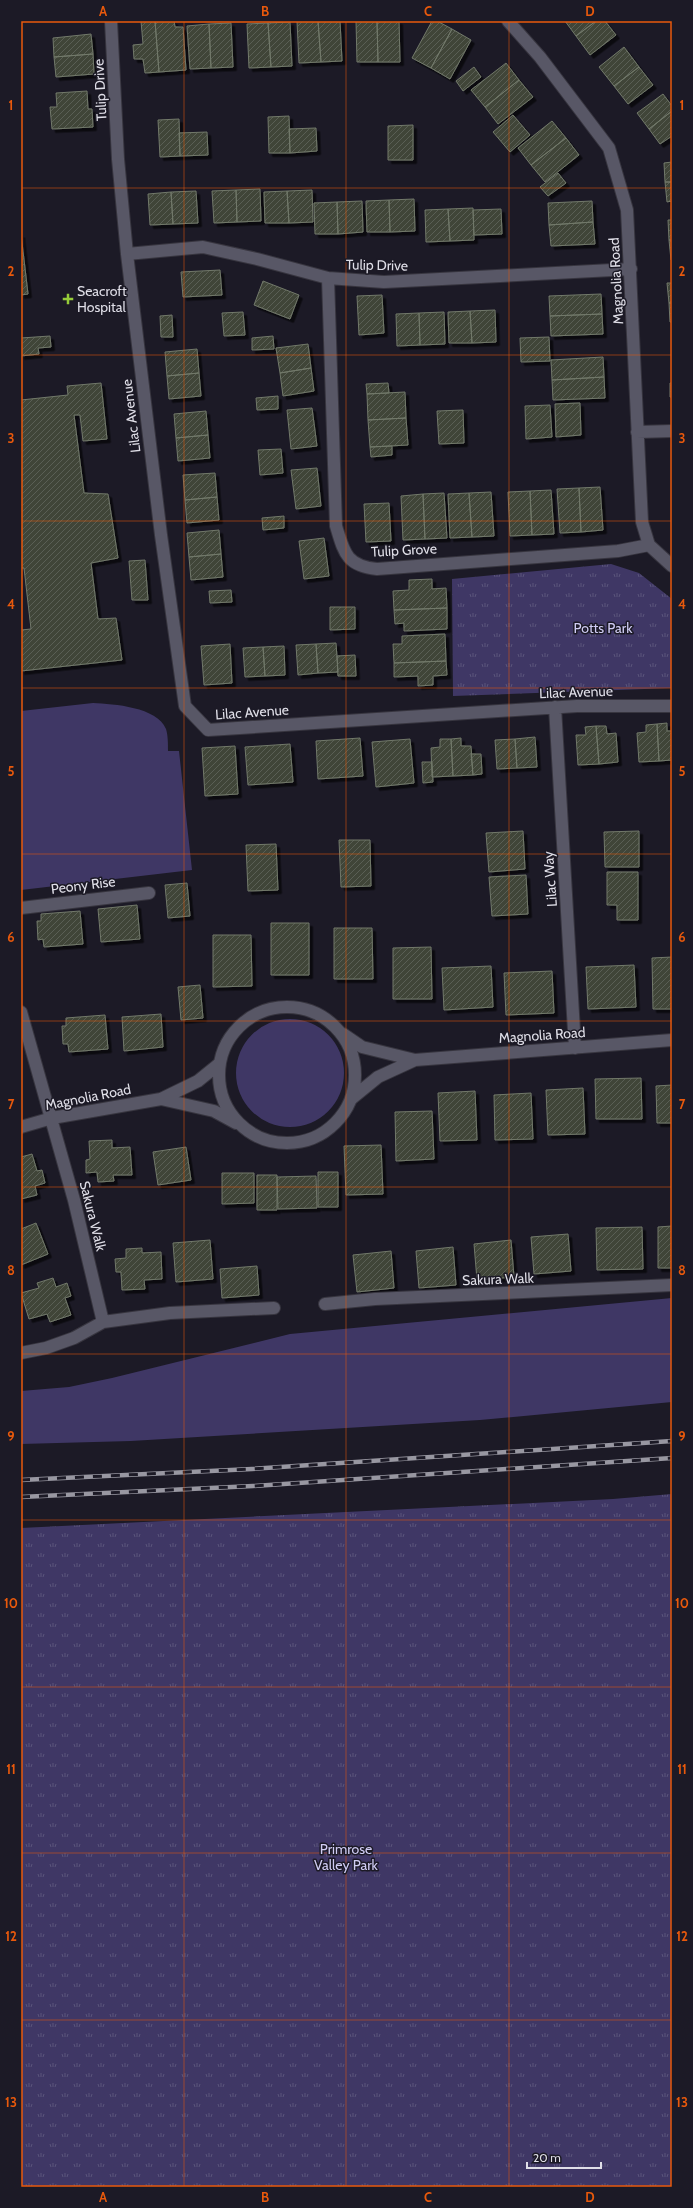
<svg xmlns="http://www.w3.org/2000/svg" width="693" height="2208" font-family="Cabin,sans-serif">
<style>
.grass{fill:#3f3765}
.park{fill:url(#park-tufts)}
.building{fill:url(#building-hatch);stroke:#72796a;filter:url(#shadow)}
.lines{fill:none;stroke-linecap:round;stroke-linejoin:round}
.street-casing{stroke:#37353f;stroke-width:14}
.street{stroke:#585766;stroke-width:12}
.rail-casing{stroke:#9897a1;stroke-width:4.5}
.rail{stroke:#1c1a26;stroke-width:3;stroke-dasharray:9;stroke-linecap:butt}
.grid{fill:none;stroke:#e8590c;stroke-width:1;stroke-opacity:0.55}
.poi-dot{fill:#96cc39;stroke:#1c1a26;stroke-width:1.5}
.labels{text-anchor:middle;dominant-baseline:central;stroke-width:3;stroke-linejoin:round;paint-order:stroke}
.street-label{font-size:14px;fill:#dfdee7;stroke:#1c1a26}
.poi-label{font-size:14px;fill:#dfdee7;stroke:#1c1a26;text-anchor:start}
.park-label{font-size:14px;fill:#d0ccf3;stroke:#1c1a26}
.neatline{fill:none;stroke:#e8590c;stroke-width:1.5}
.grid-label{font-size:13px;text-anchor:middle;font-weight:bold;fill:#e8590c}
</style>
<defs>
<pattern id="park-tufts" width="24" height="20" patternUnits="userSpaceOnUse"><rect width="24" height="20" fill="#3f3765"/><path d="M3 7l-1-3M5 7V3M7 7l1-3M15 17l-1-3M17 17v-4M19 17l1-3" fill="none" stroke="#5a547b"/></pattern>
<pattern id="building-hatch" width="6" height="6" patternUnits="userSpaceOnUse"><rect width="6" height="6" fill="#3f4538"/><path d="M-1 1l2-2M0 6l6-6M5 7l2-2" fill="none" stroke="#5a5f55"/></pattern>
<filter id="shadow"><feDropShadow dx="3.5" dy="3.5" stdDeviation="0" flood-color="#0009"/></filter>
</defs>
<rect width="100%" height="100%" fill="#1c1a26"/>
<path class="grass" d="M93,703C114,704 157,707 166,729C168,735 168,744 168,751H179L192,870L21,890V711Z
M236 1073a54 54 0 1 1 108 0a54 54 0 1 1-108 0Z
M672,1298V1402L480,1420L131,1441L21,1444V1391L69,1387L112,1378L290,1334Z"/>
<path class="park" d="M611,564L639,573L672,599V688L453,696L452,579Z
M672,1494V2187H21V1528L613,1499Z"/>
<path class="building" d="M141,21H155L159,72L145,73L143,59H134L133,45L143,44Z
M155,21H174L175,27H183L186,70L159,72Z
M297,21H318L321,62L299,63Z
M318,21H340L342,61L321,62Z
M356,21H377L378,62H357Z
M377,21H399L400,62H378Z
M432,21H437L452,29L431,68L412,58Z
M565,21H596L576,36Z
M596,21H605L616,35L590,55L576,36Z
M290,22L292,66L271,67L268,23Z
M231,23L233,67L211,68L209,24Z
M268,23L271,67L249,68L247,24Z
M209,24L211,68L190,69L187,26Z
M452,29L471,40L450,79L431,68Z
M91,34L93,54L54,57L53,38Z
M624,47L639,67L614,86L599,67Z
M93,54L94,74L56,77L54,57Z
M506,63L519,80L485,107L471,90Z
M474,67L481,77L463,91L456,81Z
M639,67L653,85L628,104L614,86Z
M519,80L533,97L498,124L485,107Z
M87,91L88,109H92L93,127L52,129L50,107H57L56,93Z
M663,94L672,106V111L649,129L637,113Z
M672,111V136L660,144L649,129Z
M513,115L530,135L510,152L493,132Z
M289,116L290,153H269L268,117Z
M179,119L180,156L160,157L158,120Z
M552,121L566,138L531,165L518,148Z
M413,125V160H388V126Z
M316,128L317,151L290,153L289,129Z
M207,132L208,155L180,156L179,133Z
M566,138L579,155L545,182L531,165Z
M672,162V182H665L664,163Z
M558,173L566,183L548,196L540,187Z
M665,182H672V201L667,202Z
M260,189L261,221L237,222L236,190Z
M236,190L237,222L214,223L212,191Z
M312,190L313,222L289,223L287,191Z
M196,191L198,223L173,224L171,192Z
M287,191L289,223H265L264,192Z
M171,192L173,224L150,225L148,194Z
M414,199L415,231L390,232L389,200Z
M389,200L390,232H367L366,201Z
M362,201L363,232L338,234L337,202Z
M592,201L593,222L549,225L548,203Z
M337,202L338,234H315L314,203Z
M473,208L474,240L450,241L448,209Z
M448,209L450,241L426,242L425,210Z
M501,209L502,234L474,235L473,210Z
M668,220H672V240H669Z
M593,222L595,244L551,246L549,225Z
M21,234L28,294L21,295Z
M669,240H672V260H671Z
M220,270L222,295L183,297L181,272Z
M263,281L299,295L290,319L254,305Z
M667,283H672V303H669Z
M601,294L602,314L550,316L549,296Z
M382,295L384,333L359,335L357,296Z
M669,303H672V322H670Z
M495,310L496,342L472,343L470,311Z
M470,311L472,343H449L448,312Z
M243,312L245,335L224,336L222,313Z
M444,312L445,344L420,345L419,313Z
M419,313L420,345L397,346L396,314Z
M602,314L603,334L551,336L550,316Z
M172,315L173,337H161L160,316Z
M50,336L51,347L38,348L39,354L21,356V338Z
M273,336L274,349L252,350V338Z
M549,337L550,361L521,362L520,338Z
M308,344L311,368L280,373L276,348Z
M197,349L199,373L167,376L165,352Z
M603,357L604,377L552,380L551,360Z
M311,368L314,391L283,396L280,373Z
M199,373L201,396L169,399L167,376Z
M604,377L605,398L553,400L552,380Z
M101,383L107,439L83,441L80,415H74L84,493L108,494L118,558L91,563L98,619L116,618L122,660L21,671V630L31,629L24,568H21V400L68,395L67,386Z
M388,383L389,393L367,394L366,384Z
M670,383H672V397H670Z
M405,392L406,418L368,420L367,394Z
M278,396V409L257,410L256,398Z
M580,403L581,435L556,437L555,404Z
M550,405L552,437L526,439L525,406Z
M312,408L317,446L291,449L287,410Z
M463,410L464,443L439,444L437,411Z
M206,411L208,435L176,438L174,414Z
M406,418L408,445L370,447L368,420Z
M208,435L210,458L178,461L176,438Z
M392,446V455L371,457L370,447Z
M281,449L283,473L260,475L258,450Z
M317,468L321,506L296,509L291,470Z
M215,473L217,497L185,500L183,475Z
M600,487L603,530L581,532L579,488Z
M579,488L581,532L560,533L557,489Z
M551,490L554,534L532,535L530,491Z
M530,491L532,535L510,536L508,492Z
M491,492L494,536L472,537L469,493Z
M444,493L447,538L425,539L423,494Z
M469,493L472,537L450,538L448,494Z
M423,494L425,539L403,540L401,496Z
M217,497L219,520L187,523L185,500Z
M389,503L391,541L366,542L364,504Z
M284,516V528L263,530L262,518Z
M219,530L221,554L189,557L187,533Z
M324,538L329,576L304,579L299,541Z
M221,554L223,577L191,580L189,557Z
M145,560L148,600H132L129,561Z
M432,579V589L446,588L447,608L394,610L393,591L409,590V580Z
M231,590L232,602L210,603L209,591Z
M330,607H355V629L330,630Z
M447,608V629L404,631V623L395,624L394,610Z
M445,634L446,661L394,663L393,644H402V636Z
M336,643L338,672L318,673L316,644Z
M230,644L232,683L204,685L201,646Z
M316,644L318,673L298,675L296,645Z
M284,646L285,675L265,676L263,647Z
M263,647L265,676L245,677L243,648Z
M355,655L356,676H338L337,656Z
M446,661L447,675L433,676V685L418,686V676L394,677V663Z
M667,723V731H672V760L659,761L657,724Z
M657,724L659,761L639,762L637,733L646,732V725Z
M596,726L599,764L578,765L576,735H586L585,727Z
M596,726H606L607,734L616,733L618,762L599,764Z
M535,737L537,767L517,768L515,739Z
M360,738L363,776L318,779L316,741Z
M461,738V746H471L473,775L453,776L451,739Z
M410,739L414,783L376,787L372,742Z
M440,739H451L453,776L432,777L431,748L440,747Z
M515,739L517,768L497,769L495,740Z
M290,744L293,782L248,785L245,747Z
M235,746L238,794L205,796L202,748Z
M471,754H481L482,774L473,775Z
M422,762H432L433,782L423,783Z
M523,831L525,869L489,872L486,833Z
M639,831V867H605L604,832Z
M339,840H370L371,886L341,887Z
M276,844L278,890L248,891L246,845Z
M607,872H638V920H617V905H607Z
M526,875L528,914L492,916L489,877Z
M187,883L190,916L168,918L165,885Z
M137,905L140,939L101,942L98,909Z
M80,911L83,944L44,947L43,939L38,940L37,921H41V914Z
M271,923H309V975H271Z
M334,928H372L373,979H334Z
M213,935H251L252,986L213,987Z
M431,947L432,999H393V948Z
M672,957V1009H653L652,958Z
M634,965L636,1007L588,1009L586,967Z
M491,966L493,1007L444,1010L442,968Z
M552,971L554,1013L506,1015L504,973Z
M200,985L203,1018L181,1020L178,987Z
M161,1014L163,1047L124,1051L122,1017Z
M105,1015L108,1049L69,1052L68,1044H63L62,1026H66V1018Z
M641,1078L642,1119H596L595,1079Z
M672,1085V1123H657L656,1086Z
M583,1088L585,1134L548,1135L546,1090Z
M475,1091L477,1140L440,1141L438,1093Z
M531,1093L533,1139L495,1140L494,1095Z
M432,1111L434,1159L396,1161L395,1112Z
M112,1140V1148L130,1147L132,1175H113L114,1181L98,1182L97,1172L86,1173V1160L90,1159L89,1141Z
M381,1145L383,1194L346,1195L344,1146Z
M186,1147L191,1180L158,1185L153,1152Z
M32,1154L37,1171L42,1170L45,1183L35,1186L37,1195L21,1199V1157Z
M318,1172H338V1207H318Z
M222,1173H254V1203L222,1204Z
M257,1175H277V1210H257Z
M316,1176L317,1208L278,1209L277,1177Z
M36,1223L48,1254L21,1265V1229Z
M672,1226V1268H658V1227Z
M642,1227L643,1269L597,1270L596,1228Z
M568,1234L571,1271L534,1274L531,1237Z
M210,1240L213,1279L176,1282L173,1243Z
M511,1240L514,1277L477,1280L474,1244Z
M453,1247L456,1285L419,1288L416,1251Z
M142,1248V1253L161,1252L162,1279L144,1280L145,1289L122,1290L121,1272H116L115,1259L126,1258V1249Z
M391,1251L394,1288L357,1292L353,1255Z
M257,1266L259,1295L222,1298L220,1269Z
M53,1278L56,1287L67,1283L71,1296L65,1298L71,1315L50,1322L47,1314L29,1319L21,1293L39,1288L37,1283Z"/>
<g class="lines">
<defs>
<path id="street" d="M111,21L118,159L127,254L161,535L185,706L208,730L577,706H672
M508,21L540,57L609,148L627,210L642,522L649,545L672,566
M127,254L203,247L257,259L328,278L384,282L631,269
M328,278L336,526C344,552 346,566 377,569L618,551L649,545
M637,432L672,431
M555,707L575,1048
M21,908L149,893
M219 1075a68 68 0 1 1 136 0a68 68 0 1 1-136 0Z
M21,1012L74,1200L103,1322
M343,1034L362,1047L415,1060L378,1077L351,1099
M415,1060L672,1040
M219,1064L198,1081L161,1099L214,1111L236,1123
M21,1127L52,1118L161,1099
M325,1304L375,1299L672,1285
M21,1353L46,1348L74,1338L103,1322L170,1313L274,1308"/>
</defs>
<use href="#street" class="street-casing"/>
<use href="#street" class="street"/>
<defs>
<path id="rail" d="M21,1480L252,1469L672,1441
M21,1497L253,1486L672,1458"/>
</defs>
<use href="#rail" class="rail-casing"/>
<use href="#rail" class="rail"/>
</g>
<path class="grid" d="M184,21V2187M346,21V2187M509,21V2187M21,188H672M21,355H672M21,521H672M21,688H672M21,854H672M21,1021H672M21,1187H672M21,1354H672M21,1520H672M21,1687H672M21,1853H672M21,2020H672"/>
<path class="poi-dot" d="M66 293h4v4h4v4h-4v4h-4v-4h-4v-4h4z"/>
<g class="labels">
<g class="street-label">
<text transform="translate(100 90) rotate(-93)">Tulip Drive</text>
<text transform="translate(377 265) rotate(1)">Tulip Drive</text>
<text transform="translate(616 281) rotate(-93)">Magnolia Road</text>
<text transform="translate(131 416) rotate(-97)">Lilac Avenue</text>
<text transform="translate(404 550) rotate(-3)">Tulip Grove</text>
<text transform="translate(576 692) rotate(-2)">Lilac Avenue</text>
<text transform="translate(252 712) rotate(-4)">Lilac Avenue</text>
<text transform="translate(550 879) rotate(-94)">Lilac Way</text>
<text transform="translate(83 885) rotate(-7)">Peony Rise</text>
<text transform="translate(542 1035) rotate(-4)">Magnolia Road</text>
<text transform="translate(88 1097) rotate(-11)">Magnolia Road</text>
<text transform="translate(93 1216) rotate(76)">Sakura Walk</text>
<text transform="translate(498 1279) rotate(-2)">Sakura Walk</text>
</g>
<g class="poi-label">
<text x="77" y="291">Seacroft<tspan x="77" dy="16">Hospital</tspan></text>
</g>
<g class="park-label">
<text x="603" y="628">Potts Park</text>
<text x="346" y="1849">Primrose<tspan x="346" dy="16">Valley Park</tspan></text>
</g>
</g>
<rect width="693" height="2208" fill="none" stroke="#1c1a26" stroke-width="44"/>
<path d="M527 2162v6h74v-6" fill="none" stroke="#dfdee7" stroke-width="2"/>
<text x="533" y="2162" font-size="12" fill="#dfdee7" stroke="#1c1a26" stroke-width="3" paint-order="stroke">20 m</text>
<rect x="22" y="22" width="649" height="2164" class="neatline"/>
<g class="grid-label">
<text x="103" y="16">A</text>
<text x="265" y="16">B</text>
<text x="428" y="16">C</text>
<text x="590" y="16">D</text>
<text x="11" y="110">1</text>
<text x="682" y="110">1</text>
<text x="11" y="276">2</text>
<text x="682" y="276">2</text>
<text x="11" y="443">3</text>
<text x="682" y="443">3</text>
<text x="11" y="609">4</text>
<text x="682" y="609">4</text>
<text x="11" y="776">5</text>
<text x="682" y="776">5</text>
<text x="11" y="942">6</text>
<text x="682" y="942">6</text>
<text x="11" y="1109">7</text>
<text x="682" y="1109">7</text>
<text x="11" y="1275">8</text>
<text x="682" y="1275">8</text>
<text x="11" y="1441">9</text>
<text x="682" y="1441">9</text>
<text x="11" y="1608">10</text>
<text x="682" y="1608">10</text>
<text x="11" y="1774">11</text>
<text x="682" y="1774">11</text>
<text x="11" y="1941">12</text>
<text x="682" y="1941">12</text>
<text x="11" y="2107">13</text>
<text x="682" y="2107">13</text>
<text x="103" y="2202">A</text>
<text x="265" y="2202">B</text>
<text x="428" y="2202">C</text>
<text x="590" y="2202">D</text>
</g>
</svg>
